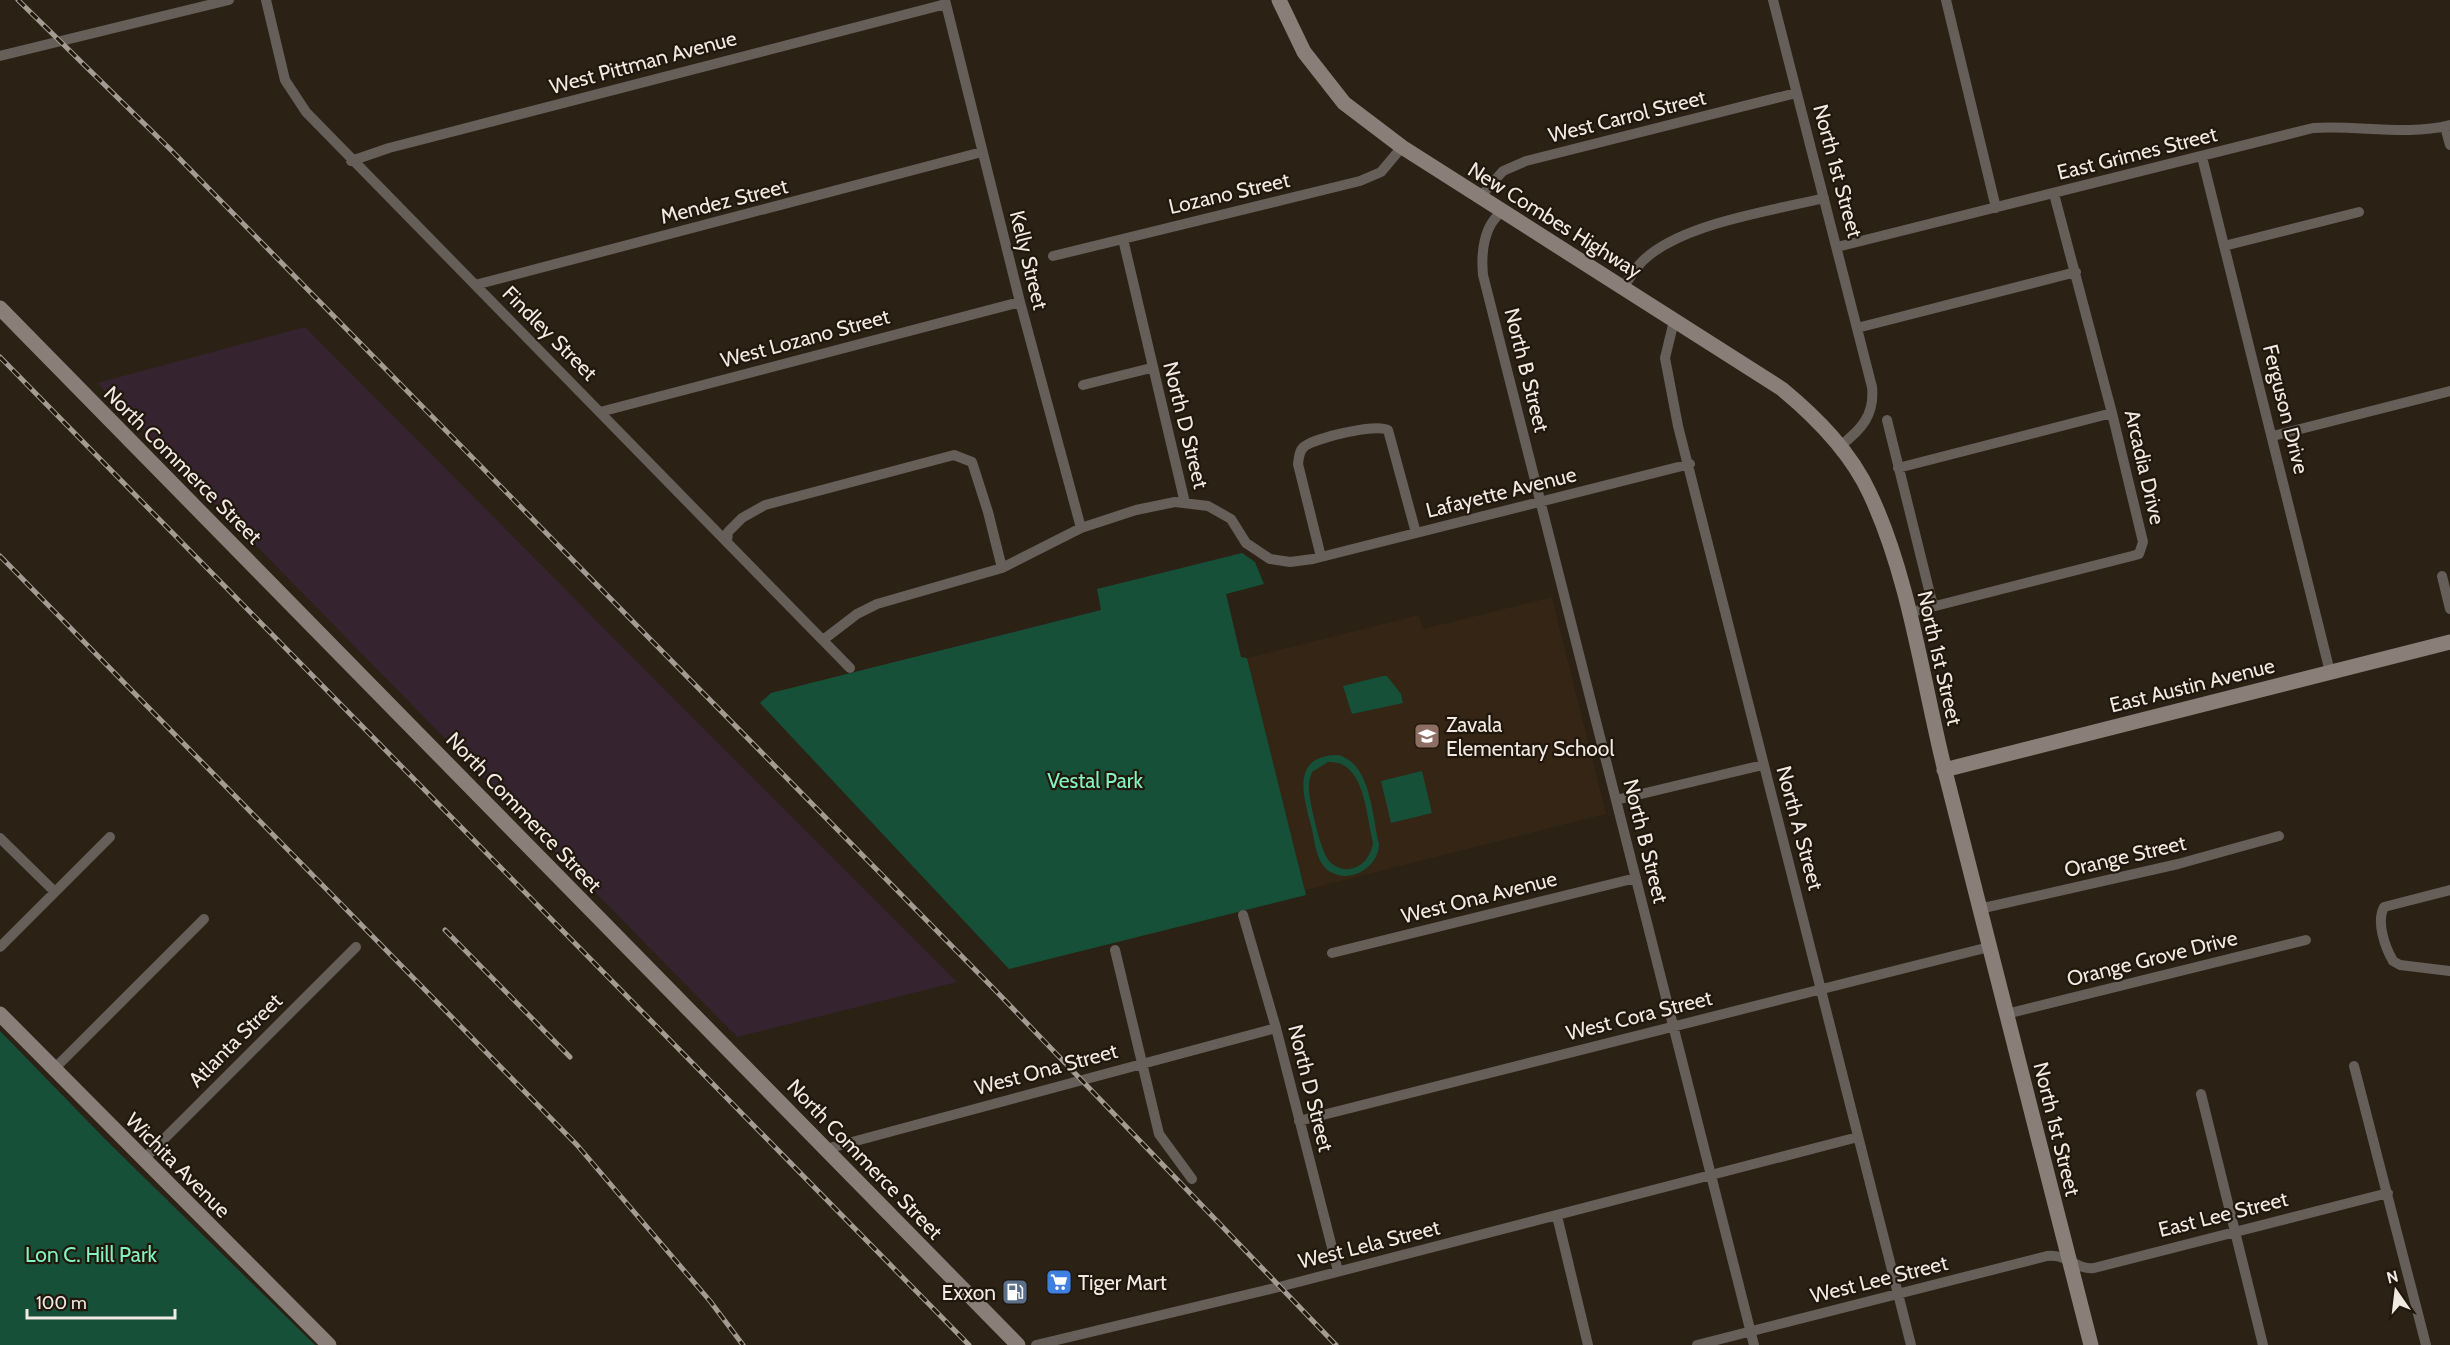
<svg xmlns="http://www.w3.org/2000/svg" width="2450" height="1345" font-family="Cabin,sans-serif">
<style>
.industrial{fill:#35242f}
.built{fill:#342514}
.green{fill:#175039;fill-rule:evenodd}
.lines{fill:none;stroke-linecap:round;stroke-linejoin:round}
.street{stroke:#655e59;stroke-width:10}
.secondary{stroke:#8a7f78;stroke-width:15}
.rail-casing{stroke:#a49c93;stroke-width:5}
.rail{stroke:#21170c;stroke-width:3;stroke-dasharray:9;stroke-linecap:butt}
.labels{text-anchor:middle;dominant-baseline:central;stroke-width:4.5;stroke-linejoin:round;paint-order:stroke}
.street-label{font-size:21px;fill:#f1eae3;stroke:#21170c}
.poi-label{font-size:21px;fill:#f1eae3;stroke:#21170c;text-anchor:start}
.park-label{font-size:21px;fill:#83f4c1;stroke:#21170c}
</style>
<rect width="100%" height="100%" fill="#2b2115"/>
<path class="industrial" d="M305,327L697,722L957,982L737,1037L97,383Z"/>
<path class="built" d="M1552,597L1606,814L1305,890L1247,658L1419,615L1423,629Z"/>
<path class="green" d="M1242,553L1255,562L1264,584L1226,594L1241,657L1247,658L1306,895L1009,969L760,703L771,693L1101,610L1097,589Z
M1383,676H1387L1401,694L1403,703L1352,714L1343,686Z
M1338,755C1371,763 1372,816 1379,844C1379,871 1340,889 1322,864C1316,855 1314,840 1312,829C1304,799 1289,755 1338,755ZM1328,762C1365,760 1366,815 1373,842C1371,863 1349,879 1330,862C1321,854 1310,804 1309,790C1308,784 1310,778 1312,772Z
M1422,771L1432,813L1391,823L1381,781Z
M0,1031L107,1141L315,1345H0Z"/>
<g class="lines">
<path class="street" d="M266,0L285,80L306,112L850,668
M945,0L1020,302L1081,528
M1773,0L1872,387C1875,415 1861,430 1840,446
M1946,0L1996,208
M0,56L229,0
M2445,127L2450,145
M2202,157L2330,672
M351,161L389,148L946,4
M1480,197L1503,171L1526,161L1796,93
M1503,211C1483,225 1481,254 1483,275L1754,1345
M1123,239L1185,503
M2224,246L2359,212
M1837,247L2313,128C2358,125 2407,136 2450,125
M1053,256L1360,181L1381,172L1402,147
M475,285L982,152
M1623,288C1628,281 1633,272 1639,265C1674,224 1772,211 1824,198
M1674,321L1665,358L1678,426L1911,1345
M1857,328L2076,272
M1083,385L1151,368
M600,412L1020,302
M1887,420L1933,606
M2273,436L2450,391
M1898,468L2112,413
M727,542L728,532L742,518L765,505L954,455L972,462L988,512L1002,568
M1321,557L1298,464C1299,457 1299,450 1305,446C1316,438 1376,423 1388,430L1416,533
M2442,576L2450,609
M1908,613L2132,556L2139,554L2143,542L2112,413L2054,194
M823,640L857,614L877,604L1002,568L1081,528L1136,510L1175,502L1208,506L1231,519L1246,543L1270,559L1290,562L1313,559L1690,464
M1616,800L1763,765
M0,838L55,892
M2450,890L2384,907C2376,922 2385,947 2393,961L2400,965L2450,971
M1979,909L2178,864L2279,836
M1243,915L1276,1028L1338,1271
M0,947L110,837
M1115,950L1159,1134L1192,1179
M1332,953L1636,878
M2006,1014L2306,940
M2354,1066L2426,1345
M54,1069L204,919
M2201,1094L2263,1345
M1299,1121L1989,947
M826,1149L1276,1028
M143,1160L356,947
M1557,1216L1588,1345
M1036,1345L1279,1287L1858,1137
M1697,1345L2047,1256C2066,1253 2076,1270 2094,1268L2388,1193"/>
<path class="secondary" d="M1279,0L1304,52L1344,103L1402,147L1782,389C1817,418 1851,452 1870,494C1910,579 1923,684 1946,775C1993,965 2043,1155 2091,1345
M0,308L1018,1345
M1944,770L2450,642
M0,1014L329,1345"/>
<defs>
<path id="rail" d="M18,0L170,149L654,643L994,989L1336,1345
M0,357L969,1345
M0,556L577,1145L710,1301L743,1345
M445,930L570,1057"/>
</defs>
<use href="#rail" class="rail-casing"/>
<use href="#rail" class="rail"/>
</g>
<defs>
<symbol id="school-square" viewBox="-11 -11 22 22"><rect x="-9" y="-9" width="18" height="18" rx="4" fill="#8d6e63" stroke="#21170c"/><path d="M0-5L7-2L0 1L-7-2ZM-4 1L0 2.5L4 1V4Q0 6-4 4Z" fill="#fff"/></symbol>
<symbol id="supermarket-square" viewBox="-11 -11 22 22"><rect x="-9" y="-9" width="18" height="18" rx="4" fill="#3f7fe0" stroke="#21170c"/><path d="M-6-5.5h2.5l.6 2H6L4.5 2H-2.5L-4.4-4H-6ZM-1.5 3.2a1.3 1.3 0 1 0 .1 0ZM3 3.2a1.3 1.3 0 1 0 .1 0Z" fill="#fff"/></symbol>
<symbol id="fuel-square" viewBox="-11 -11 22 22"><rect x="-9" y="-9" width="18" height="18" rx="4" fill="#5c6f8a" stroke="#21170c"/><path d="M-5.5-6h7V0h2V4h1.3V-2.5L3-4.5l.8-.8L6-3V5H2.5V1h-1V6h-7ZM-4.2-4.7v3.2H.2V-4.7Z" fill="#fff"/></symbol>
</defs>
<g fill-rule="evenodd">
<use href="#school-square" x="1412" y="721" width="30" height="30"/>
<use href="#supermarket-square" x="1044" y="1267" width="30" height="30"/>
<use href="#fuel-square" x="1000" y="1277" width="30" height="30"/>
</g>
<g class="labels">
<g class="street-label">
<text transform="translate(643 62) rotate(-15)">West Pittman Avenue</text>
<text transform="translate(1627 116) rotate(-14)">West Carrol Street</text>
<text transform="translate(2137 153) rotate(-14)">East Grimes Street</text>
<text transform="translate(1838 171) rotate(75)">North 1st Street</text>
<text transform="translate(1229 193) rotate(-13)">Lozano Street</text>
<text transform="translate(724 201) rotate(-14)">Mendez Street</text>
<text transform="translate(1555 220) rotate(32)">New Combes Highway</text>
<text transform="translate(1029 260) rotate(76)">Kelly Street</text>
<text transform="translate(550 333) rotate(45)">Findley Street</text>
<text transform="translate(805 338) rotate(-15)">West Lozano Street</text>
<text transform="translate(1527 370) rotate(76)">North B Street</text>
<text transform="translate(2286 409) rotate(76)">Ferguson Drive</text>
<text transform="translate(1186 425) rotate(76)">North D Street</text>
<text transform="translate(183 465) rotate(45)">North Commerce Street</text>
<text transform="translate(2145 467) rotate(77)">Arcadia Drive</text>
<text transform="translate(1501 492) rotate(-14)">Lafayette Avenue</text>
<text transform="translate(1940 658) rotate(77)">North 1st Street</text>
<text transform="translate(2192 685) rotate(-14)">East Austin Avenue</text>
<text transform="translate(524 812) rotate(46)">North Commerce Street</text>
<text transform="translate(1800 828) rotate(75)">North A Street</text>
<text transform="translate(1646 841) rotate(76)">North B Street</text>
<text transform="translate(2125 856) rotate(-13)">Orange Street</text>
<text transform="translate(1479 897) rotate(-14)">West Ona Avenue</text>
<text transform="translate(2152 958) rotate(-14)">Orange Grove Drive</text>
<text transform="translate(1639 1015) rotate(-14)">West Cora Street</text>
<text transform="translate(235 1040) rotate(-45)">Atlanta Street</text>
<text transform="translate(1046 1069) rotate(-15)">West Ona Street</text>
<text transform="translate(1311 1088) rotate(76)">North D Street</text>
<text transform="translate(2057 1129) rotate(76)">North 1st Street</text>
<text transform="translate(865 1159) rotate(46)">North Commerce Street</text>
<text transform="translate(178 1165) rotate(45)">Wichita Avenue</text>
<text transform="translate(2223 1214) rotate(-14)">East Lee Street</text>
<text transform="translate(1369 1244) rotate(-14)">West Lela Street</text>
<text transform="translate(1879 1279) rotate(-14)">West Lee Street</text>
</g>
<g class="poi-label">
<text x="1446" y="724">Zavala<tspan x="1446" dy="24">Elementary School</tspan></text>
<text x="1078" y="1282">Tiger Mart</text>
<text x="996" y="1292" text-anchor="end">Exxon</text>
</g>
<g class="park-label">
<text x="1095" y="780">Vestal Park</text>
<text x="91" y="1254">Lon C. Hill Park</text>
</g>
</g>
<g transform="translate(2396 1291) rotate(346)" stroke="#21170c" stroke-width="4.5" paint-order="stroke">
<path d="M0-4.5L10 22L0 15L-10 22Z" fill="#f1eae3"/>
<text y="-9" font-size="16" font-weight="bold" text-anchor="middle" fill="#f1eae3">N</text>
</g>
<path d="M27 1309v9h148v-9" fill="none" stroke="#f1eae3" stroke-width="3"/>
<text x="36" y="1309" font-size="18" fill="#f1eae3" stroke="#21170c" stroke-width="4.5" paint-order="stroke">100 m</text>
</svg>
